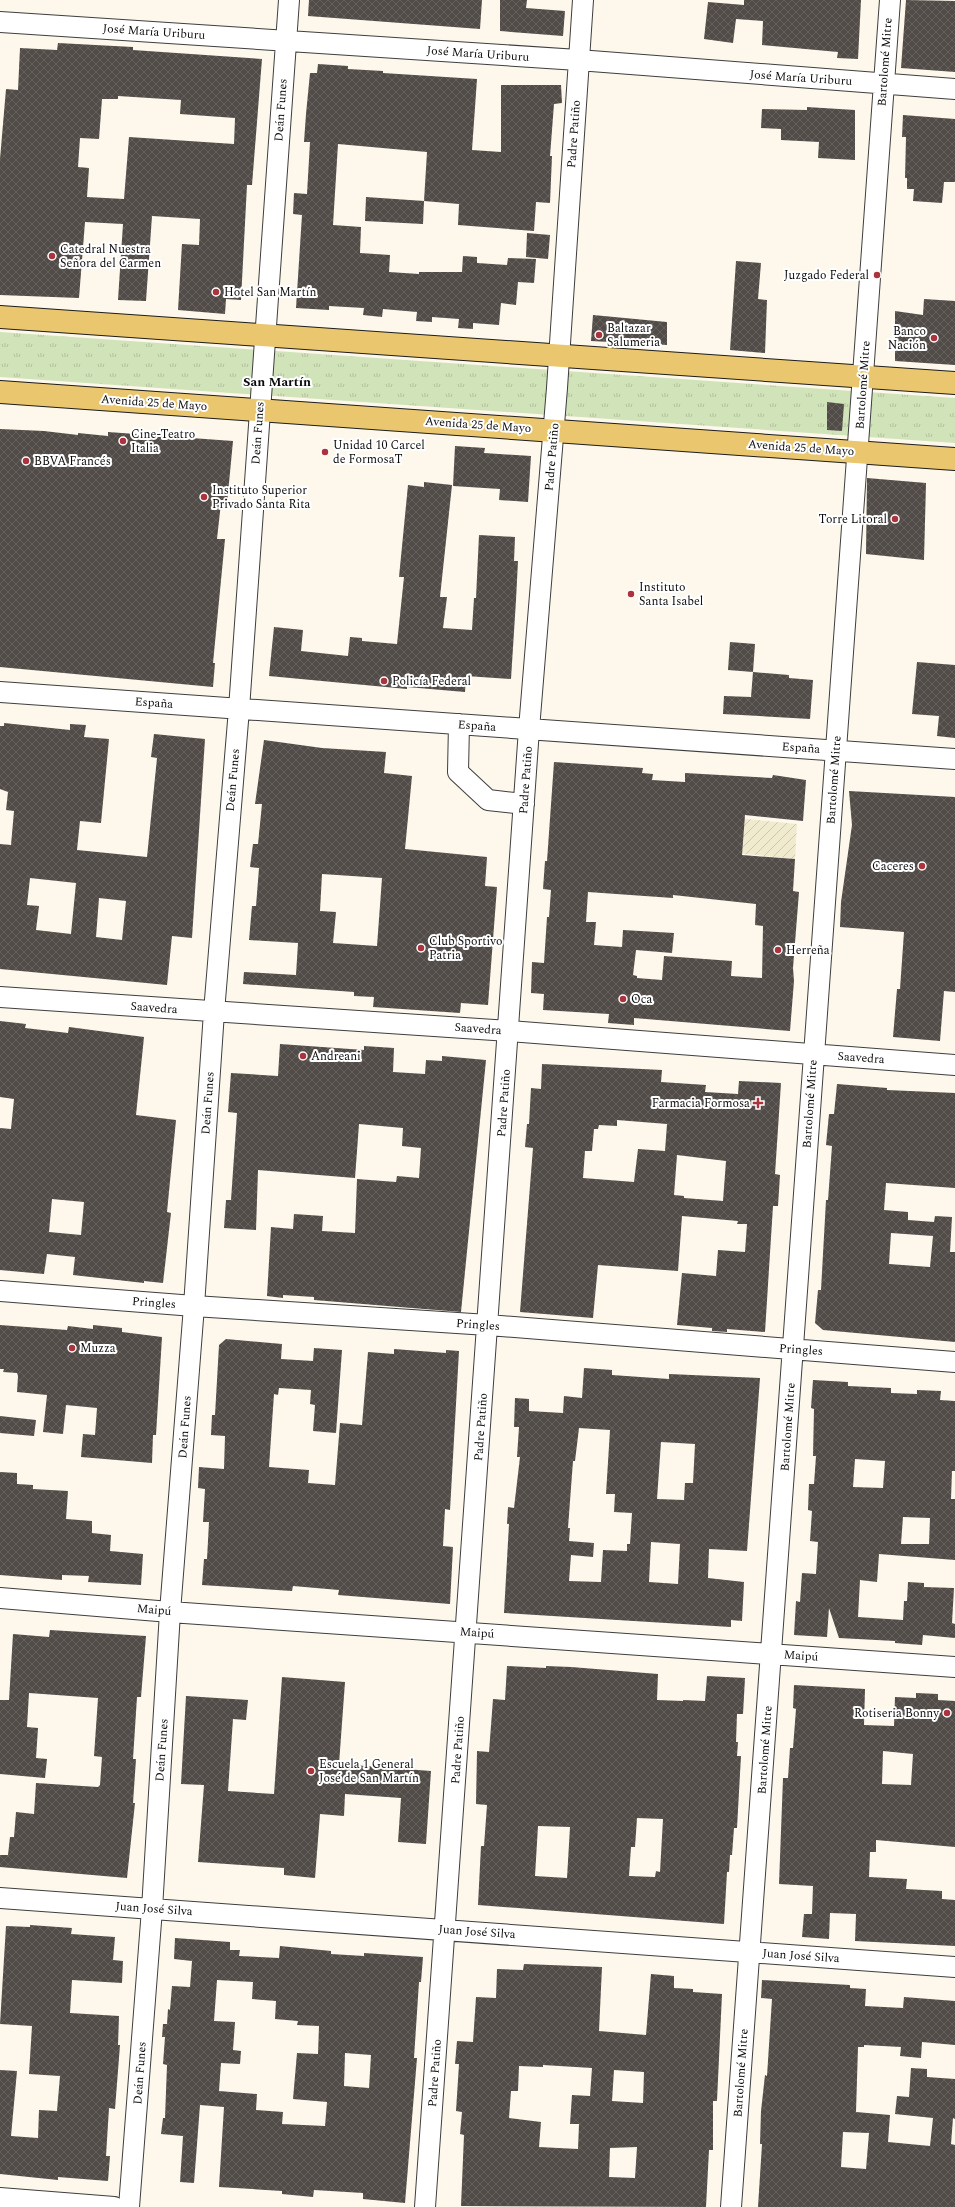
<svg xmlns="http://www.w3.org/2000/svg" width="955" height="2207" font-family="Spectral,serif">
<style>
.farmland{fill:url(#farmland-furrows)}
.park{fill:url(#park-tufts)}
.building{fill:url(#building-cross-hatch);fill-rule:evenodd}
.lines{fill:none;stroke-linecap:round;stroke-linejoin:round}
.minor-casing{stroke:#3e3e3e;stroke-width:22}
.major-casing{stroke:#1c1c1c;stroke-width:24}
.minor{stroke:#fff;stroke-width:20}
.major{stroke:#eac66e;stroke-width:22}
.poi-dot{fill:#ab333e;stroke:#fff;stroke-width:1.5}
.labels{text-anchor:middle;dominant-baseline:central;stroke-width:4;stroke-linejoin:round;paint-order:stroke}
.street-label{font-size:12px;fill:#0b0b0b;stroke:#fff}
.poi-label{font-size:12px;fill:#0b0b0b;stroke:#fff;text-anchor:start}
.neighbourhood-label{font-size:13px;font-weight:bold;fill:#0b0b0b;stroke:#fff}
</style>
<defs>
<pattern id="farmland-furrows" width="10" height="10" patternUnits="userSpaceOnUse"><rect width="10" height="10" fill="#f0ebce"/><path d="M-1 1l2-2M0 10L10 0M9 11l2-2" fill="none" stroke="#ccc8b0"/></pattern>
<pattern id="park-tufts" width="24" height="20" patternUnits="userSpaceOnUse"><rect width="24" height="20" fill="#d1e3b9"/><path d="M3 7l-1-3M5 7V3M7 7l1-3M15 17l-1-3M17 17v-4M19 17l1-3" fill="none" stroke="#b2c19e"/></pattern>
<pattern id="building-cross-hatch" width="8" height="8" patternUnits="userSpaceOnUse"><rect width="8" height="8" fill="#524c48"/><path d="M0 0l8 8M0 8l8-8" fill="none" stroke="#66615e"/></pattern>
</defs>
<rect width="100%" height="100%" fill="#fdf8eb"/>
<path class="farmland" d="M738,818L797,824L795,859L736,853Z"/>
<path class="park" d="M0,332L955,398V443L0,377Z"/>
<path class="building" d="M309,0H482L480,29L308,16Z
M500,0H527L526,8L565,11L563,36L500,31Z
M744,0H861L858,59L837,58L838,52L762,45L763,21L736,19L733,43L704,39L708,2L744,5Z
M906,0L955,1V72L901,68Z
M58,43L133,47V50L262,59L252,185H247L241,300L226,299L225,314L178,310L182,244L199,245L200,219L152,216L146,301L118,300L123,224L85,222L79,298L0,295V159L6,89L18,90L20,48L57,50ZM118,96L181,100L180,114L235,118L234,144L129,137L124,199L87,197L89,168L78,167L80,138L99,139L102,99H118Z
M318,64L348,66V69L383,71V73L477,79L472,150L501,152V85H561L562,103L554,104L550,156H552L550,203L536,202L534,231L458,225L459,204L424,201L427,152L338,144L333,225L361,227L360,253L390,255L389,272L419,274V272H462L463,256L477,257V263L507,265L508,258L536,259L534,283L518,282L516,305L501,303L499,325L473,323V329L458,328L459,319L432,317V322L416,321L417,312L383,309L382,317L363,315L364,308L329,306V310L296,308L302,215L293,214L294,193L307,194L310,142H304L306,114L310,73H317Z
M807,107L855,110V160L818,158L819,142L781,140V129L761,128L762,109L807,110Z
M903,115L955,119V182H944L942,203L913,201L914,189H907V178H905L906,137H902Z
M366,197L424,201L423,224L365,221Z
M527,233L550,235L548,259L526,257Z
M736,261L761,263L758,299L767,300L765,353L730,350Z
M924,299L955,301V365L895,361V311L923,315Z
M593,315L667,322V345L591,341Z
M827,402L844,404L842,431L827,430Z
M0,429L44,431L78,435V433L108,436V432L233,441L227,504L221,503L217,539H225L213,663H215L213,687L0,667Z
M455,446L485,448L484,453L531,456L528,502L499,500L500,489L453,486Z
M867,478L926,483L924,560L866,554Z
M424,482L452,485L440,597H447L443,628L472,630L474,598H476L479,535L515,537L514,561H518L516,600L511,679L466,676L465,692L407,687V689L269,676L274,627L303,630L301,651L348,656L350,637L362,638V641L397,644L404,577H399L408,485L424,487Z
M730,642L755,644L753,672L789,675V678L813,680L810,719L723,714L724,696L751,697L753,672L728,670Z
M917,662L955,665V738L937,736L939,716L912,714Z
M4,723L70,730V724L86,725L84,737L109,739L101,823L80,821L77,850L147,857L157,758L151,757L154,734L205,739L192,938L172,936L167,985L0,969V844L11,845L14,811L6,810L8,792L0,789V726H4ZM30,878L76,883L71,934L36,930L39,906L27,905ZM99,898L126,901L122,940L96,937Z
M264,740L322,748L386,752L384,773L412,776L405,849L487,857L485,886L497,887L488,1005L461,1003L460,1013L373,1007L374,997L354,996V992L243,984L244,972L296,975L298,943L249,940L252,906H256L259,868L250,867L253,844H258L262,804H255ZM322,874L382,878L377,946L333,943L336,912L320,911Z
M554,762L643,768L642,773L653,774L652,780L685,782V773L772,778L773,775L806,780L803,821L745,815L742,855L795,859L793,891L799,892L793,968L794,981L790,1031L634,1018V1025L608,1023L609,1014L543,1010L544,994L531,993L532,962L544,963L547,917H549L551,890L543,889L545,861H547ZM588,892L673,898V895L756,904L755,925L763,926L762,978L731,976L732,961L664,956L662,980L637,978V976L633,975L636,950L672,953L674,933L623,930L622,947L594,945L596,922H586Z
M849,791L955,797V992L944,991L940,1041L893,1037L897,989H900L904,932L840,927L841,902L852,825Z
M0,1021L26,1024L25,1028L68,1033L69,1027L144,1037L136,1115L176,1120L167,1212L171,1213L163,1283L144,1281V1283L73,1275L75,1257L47,1254L44,1274L0,1270V1128L11,1129L14,1099L0,1097ZM52,1199L84,1202L81,1235L49,1232Z
M280,1044L364,1050V1046L394,1048L393,1072L425,1074L426,1060L442,1061V1056L486,1060L461,1312L314,1300V1297L283,1295V1298L267,1296L271,1227L293,1229L294,1214L323,1216L322,1231L355,1233L357,1179L396,1182L397,1176L419,1178L421,1148L402,1146L403,1128L359,1124L355,1178L258,1170L256,1230L224,1228L226,1200H231L237,1113L228,1112L231,1073L278,1076Z
M542,1064L662,1070L661,1082L706,1085L705,1092L738,1094L739,1081L781,1083L775,1174L780,1175L778,1206H773L765,1332L727,1329V1332L712,1331V1328L677,1325L682,1273L716,1276L718,1250L745,1252L747,1224H737L738,1221L682,1216L678,1271L598,1265L593,1318L520,1312L533,1148L525,1147L527,1124H529L531,1088L541,1089ZM617,1120L667,1124L665,1151L638,1149L634,1182L583,1178L585,1151H592L594,1129H598L599,1125L617,1126ZM677,1155L726,1161L723,1201L684,1198V1196L674,1195Z
M837,1084L887,1088V1090L955,1093V1188L886,1183L884,1210L908,1212V1220L934,1222L935,1216L952,1217L950,1252H955V1342L823,1330L815,1323L818,1290H821L826,1200H828L832,1146L826,1145L829,1114H834ZM891,1233L933,1236L930,1267L889,1264Z
M0,1325L67,1330L68,1326L93,1329V1325L122,1328V1332L162,1337L156,1435H153L152,1463L81,1457L83,1434L95,1435L97,1408L66,1405L63,1434L43,1432L47,1395L17,1392L18,1376L17,1373L3,1372L4,1369H0Z
M226,1339L282,1344L281,1359L313,1361L314,1348L342,1350L336,1433L313,1431L315,1405L310,1404L311,1390L279,1388L278,1395L274,1394L269,1467L309,1470L308,1483L335,1485L340,1423L362,1425L368,1352L394,1354V1349L446,1353V1350L459,1351L450,1510L445,1509L443,1546L453,1547L450,1604L338,1595L339,1590L293,1586L292,1591L202,1585L204,1559H207L209,1522H203L205,1489L198,1488L199,1467L224,1469L225,1436L211,1435L212,1415H215L219,1345Z
M584,1368L612,1370V1375L669,1379V1374L760,1378L747,1551L709,1549L708,1578L744,1582L742,1621L731,1620V1627L504,1613L509,1524H507L508,1507L514,1508L520,1457H517L519,1427H514L515,1398L529,1399V1411L563,1413L564,1396L582,1398ZM579,1428L610,1430L606,1494H615L614,1512L632,1513L630,1544H627V1551L603,1550L601,1582L569,1581L571,1555L593,1557L594,1543L569,1541L570,1528H568L573,1461H575ZM661,1442L695,1444L693,1483H685L684,1500L657,1499ZM651,1542L680,1544L678,1584L649,1582Z
M813,1380L848,1382V1386L891,1388V1393L917,1394V1390L941,1391L940,1400L955,1401V1471H952L951,1499H955V1560L879,1554L877,1582L860,1580L858,1617L903,1620L904,1601H907L908,1582L924,1583V1587L954,1588L952,1623L955,1624V1638L923,1635L922,1645L895,1643V1641L839,1638L829,1608L827,1637L794,1635L796,1601L800,1602L802,1573L816,1574L818,1542L810,1541L812,1511L808,1510L809,1484H814L816,1456H813L814,1409L811,1408ZM855,1459L885,1461L883,1488L853,1487ZM903,1517L930,1518L929,1544H901Z
M0,1416L36,1420L34,1436L0,1433Z
M0,1472L17,1473V1484L33,1485V1489L68,1491L66,1519L92,1521V1533L111,1535L110,1551L143,1554L141,1585L88,1582L89,1576L62,1575V1580L0,1575Z
M50,1630L146,1636L141,1697H137L133,1759H136L133,1803H135L127,1878L0,1867V1855H8L10,1837H14L16,1812L34,1814L36,1783L98,1787L100,1785L102,1757L94,1756L98,1698L29,1693L27,1727L38,1728L36,1758L47,1759L45,1778L0,1774V1700H9L13,1634L49,1637Z
M507,1666L546,1668V1666L571,1667L658,1674L657,1700L683,1701V1700L705,1701L707,1676L745,1678L743,1714H737L736,1742H738L737,1756H741L737,1828H734L732,1855H730L729,1872H727L724,1924L478,1905L481,1846H484L487,1805L476,1804L477,1751L489,1752L493,1699L505,1700ZM637,1818L663,1819L660,1872L656,1871L655,1877L629,1876L631,1847H635ZM538,1826L570,1827L567,1878L535,1876Z
M282,1677L345,1682L339,1764L431,1771L426,1844L398,1842L401,1798L345,1794L344,1816L320,1814L315,1878L284,1875V1868L198,1862L204,1785L181,1784L186,1696L248,1700L246,1720L233,1719L228,1791L274,1794Z
M794,1685L865,1689L864,1725L894,1726L895,1697L916,1698V1693L938,1694V1700L955,1701V1847L876,1840V1852H870L869,1877L907,1879L906,1889L942,1891V1899L955,1900V1946L855,1941L856,1914L830,1913L829,1939L802,1937L804,1914H812L813,1886L779,1884L783,1778H788L790,1748H793L796,1709L793,1708ZM883,1751L913,1754L911,1785L882,1784Z
M30,1925L72,1928L71,1934L115,1937L113,1960L123,1961L122,1983L72,1980L70,2013L119,2016L118,2045H120L115,2109L109,2108L106,2156H110L108,2181L58,2177V2180L0,2174V2070L17,2071L11,2136L38,2138L39,2110L57,2111L60,2076L29,2074L32,2026L0,2024L6,1926L30,1927Z
M175,1938L230,1942V1950H240L239,1956L279,1958L280,1946L331,1951V1954L364,1956V1953L423,1957L421,1982H419L414,2058H417L405,2203L363,2199V2193L314,2190L313,2197L282,2194V2191L219,2187L224,2107L200,2105L194,2183L180,2182L183,2136L161,2134L163,2118H165L167,2065L163,2064L165,2037H162L163,2024H167L168,2009L170,2010L172,1986L190,1987L192,1961L174,1959ZM217,1980L253,1982L252,1999L276,2001L275,2019L298,2021L297,2025L319,2026L318,2054L297,2053L293,2099L327,2102L325,2126L282,2124L283,2112L256,2110L257,2094L219,2091L221,2063L240,2064L241,2051L233,2050L235,2022L214,2021ZM345,2053L371,2055L369,2088L344,2086Z
M524,1964L602,1967L599,2031L646,2035L651,1974L674,1976V1988L693,1989V1992L722,1994L717,2101H713V2150H709L706,2207L461,2206L464,2135L460,2134L462,2112L456,2111L459,2064H455L457,2041L473,2042L476,1997L496,1998L497,1969L523,1970ZM543,2065L592,2068L590,2096L572,2095L570,2124H579L578,2149L539,2147L541,2122L509,2118L511,2091H518L519,2066L543,2067ZM614,2070L644,2072L643,2103L612,2101ZM637,2147L635,2178L609,2177L610,2148Z
M762,1980L850,1985V1988L866,1989L865,2006L903,2008L904,1997L955,2001V2045L922,2042L921,2058L900,2056L901,2047L864,2045V2047H858L856,2112L890,2115L888,2142L930,2146L933,2118L895,2114L897,2096L909,2097L911,2068L927,2069V2077L955,2079V2119L953,2118L951,2144L955,2145V2207H758L762,2144H760L761,2111L765,2075L767,2076L772,1999L761,1998ZM843,2132L869,2133L866,2169L841,2167Z"/>
<g class="lines">
<defs>
<path id="minor" d="M0,22L578,60L955,89
M0,692L955,759
M459,724L458,772L488,800L524,804
M0,997L509,1031L955,1065
M0,1291L194,1306L488,1325L955,1362
M0,1598L170,1612L955,1667
M0,1898L955,1967
M0,2198L114,2207
M129,2207L152,1909L170,1612L194,1306L214,1012L239,709L289,0
M425,2207L529,729L557,388L583,0
M731,2207L890,0"/>
<path id="major" d="M0,317L955,383
M0,392L955,459"/>
</defs>
<use href="#minor" class="minor-casing"/>
<use href="#major" class="major-casing"/>
<use href="#minor" class="minor"/>
<use href="#major" class="major"/>
</g>
<g class="poi-dot">
<circle cx="52" cy="256" r="4"/>
<circle cx="877" cy="275" r="4"/>
<circle cx="216" cy="292" r="4"/>
<circle cx="599" cy="335" r="4"/>
<circle cx="934" cy="338" r="4"/>
<circle cx="123" cy="441" r="4"/>
<circle cx="325" cy="452" r="4"/>
<circle cx="26" cy="461" r="4"/>
<circle cx="204" cy="497" r="4"/>
<circle cx="895" cy="519" r="4"/>
<circle cx="631" cy="594" r="4"/>
<circle cx="384" cy="681" r="4"/>
<circle cx="922" cy="866" r="4"/>
<circle cx="421" cy="948" r="4"/>
<circle cx="778" cy="950" r="4"/>
<circle cx="623" cy="999" r="4"/>
<circle cx="303" cy="1056" r="4"/>
<path d="M756 1097h4v4h4v4h-4v4h-4v-4h-4v-4h4z"/>
<circle cx="72" cy="1348" r="4"/>
<circle cx="947" cy="1713" r="4"/>
<circle cx="311" cy="1771" r="4"/>
</g>
<g class="labels">
<g class="street-label">
<text transform="translate(154 32) rotate(4)">José María Uriburu</text>
<text transform="translate(478 54) rotate(4)">José María Uriburu</text>
<text transform="translate(885 62) rotate(-86)">Bartolomé Mitre</text>
<text transform="translate(801 78) rotate(4)">José María Uriburu</text>
<text transform="translate(281 110) rotate(-86)">Deán Funes</text>
<text transform="translate(574 134) rotate(-86)">Padre Patiño</text>
<text transform="translate(863 385) rotate(-86)">Bartolomé Mitre</text>
<text transform="translate(154 403) rotate(4)">Avenida 25 de Mayo</text>
<text transform="translate(478 425) rotate(4)">Avenida 25 de Mayo</text>
<text transform="translate(258 433) rotate(-86)">Deán Funes</text>
<text transform="translate(801 448) rotate(4)">Avenida 25 de Mayo</text>
<text transform="translate(552 457) rotate(-85)">Padre Patiño</text>
<text transform="translate(154 703) rotate(4)">España</text>
<text transform="translate(477 726) rotate(4)">España</text>
<text transform="translate(801 748) rotate(4)">España</text>
<text transform="translate(233 780) rotate(-85)">Deán Funes</text>
<text transform="translate(526 780) rotate(-86)">Padre Patiño</text>
<text transform="translate(834 780) rotate(-86)">Bartolomé Mitre</text>
<text transform="translate(154 1008) rotate(4)">Saavedra</text>
<text transform="translate(478 1029) rotate(4)">Saavedra</text>
<text transform="translate(861 1058) rotate(4)">Saavedra</text>
<text transform="translate(208 1103) rotate(-86)">Deán Funes</text>
<text transform="translate(504 1103) rotate(-86)">Padre Patiño</text>
<text transform="translate(810 1104) rotate(-86)">Bartolomé Mitre</text>
<text transform="translate(154 1303) rotate(4)">Pringles</text>
<text transform="translate(478 1325) rotate(4)">Pringles</text>
<text transform="translate(801 1350) rotate(4)">Pringles</text>
<text transform="translate(185 1427) rotate(-86)">Deán Funes</text>
<text transform="translate(481 1427) rotate(-86)">Padre Patiño</text>
<text transform="translate(788 1427) rotate(-86)">Bartolomé Mitre</text>
<text transform="translate(154 1610) rotate(5)">Maipú</text>
<text transform="translate(477 1633) rotate(4)">Maipú</text>
<text transform="translate(801 1656) rotate(4)">Maipú</text>
<text transform="translate(162 1750) rotate(-86)">Deán Funes</text>
<text transform="translate(458 1750) rotate(-86)">Padre Patiño</text>
<text transform="translate(765 1750) rotate(-86)">Bartolomé Mitre</text>
<text transform="translate(154 1909) rotate(4)">Juan José Silva</text>
<text transform="translate(477 1932) rotate(4)">Juan José Silva</text>
<text transform="translate(801 1956) rotate(4)">Juan José Silva</text>
<text transform="translate(140 2073) rotate(-86)">Deán Funes</text>
<text transform="translate(435 2073) rotate(-86)">Padre Patiño</text>
<text transform="translate(741 2073) rotate(-86)">Bartolomé Mitre</text>
</g>
<g class="poi-label">
<text x="60" y="249">Catedral Nuestra<tspan x="60" dy="14">Señora del Carmen</tspan></text>
<text x="869" y="275" text-anchor="end">Juzgado Federal</text>
<text x="224" y="292">Hotel San Martín</text>
<text x="607" y="328">Baltazar<tspan x="607" dy="14">Salumeria</tspan></text>
<text x="926" y="331" text-anchor="end">Banco<tspan x="926" dy="14">Nación</tspan></text>
<text x="131" y="434">Cine-Teatro<tspan x="131" dy="14">Italia</tspan></text>
<text x="333" y="445">Unidad 10 Carcel<tspan x="333" dy="14">de FormosaT</tspan></text>
<text x="34" y="461">BBVA Francés</text>
<text x="212" y="490">Instituto Superior<tspan x="212" dy="14">Privado Santa Rita</tspan></text>
<text x="887" y="519" text-anchor="end">Torre Litoral</text>
<text x="639" y="587">Instituto<tspan x="639" dy="14">Santa Isabel</tspan></text>
<text x="392" y="681">Policía Federal</text>
<text x="914" y="866" text-anchor="end">Caceres</text>
<text x="429" y="941">Club Sportivo<tspan x="429" dy="14">Patria</tspan></text>
<text x="786" y="950">Herreña</text>
<text x="631" y="999">Oca</text>
<text x="311" y="1056">Andreani</text>
<text x="750" y="1103" text-anchor="end">Farmacia Formosa</text>
<text x="80" y="1348">Muzza</text>
<text x="939" y="1713" text-anchor="end">Rotiseria Bonny</text>
<text x="319" y="1764">Escuela 1 General<tspan x="319" dy="14">José de San Martín</tspan></text>
</g>
<g class="neighbourhood-label">
<text x="277" y="382">San Martín</text>
</g>
</g>
</svg>
